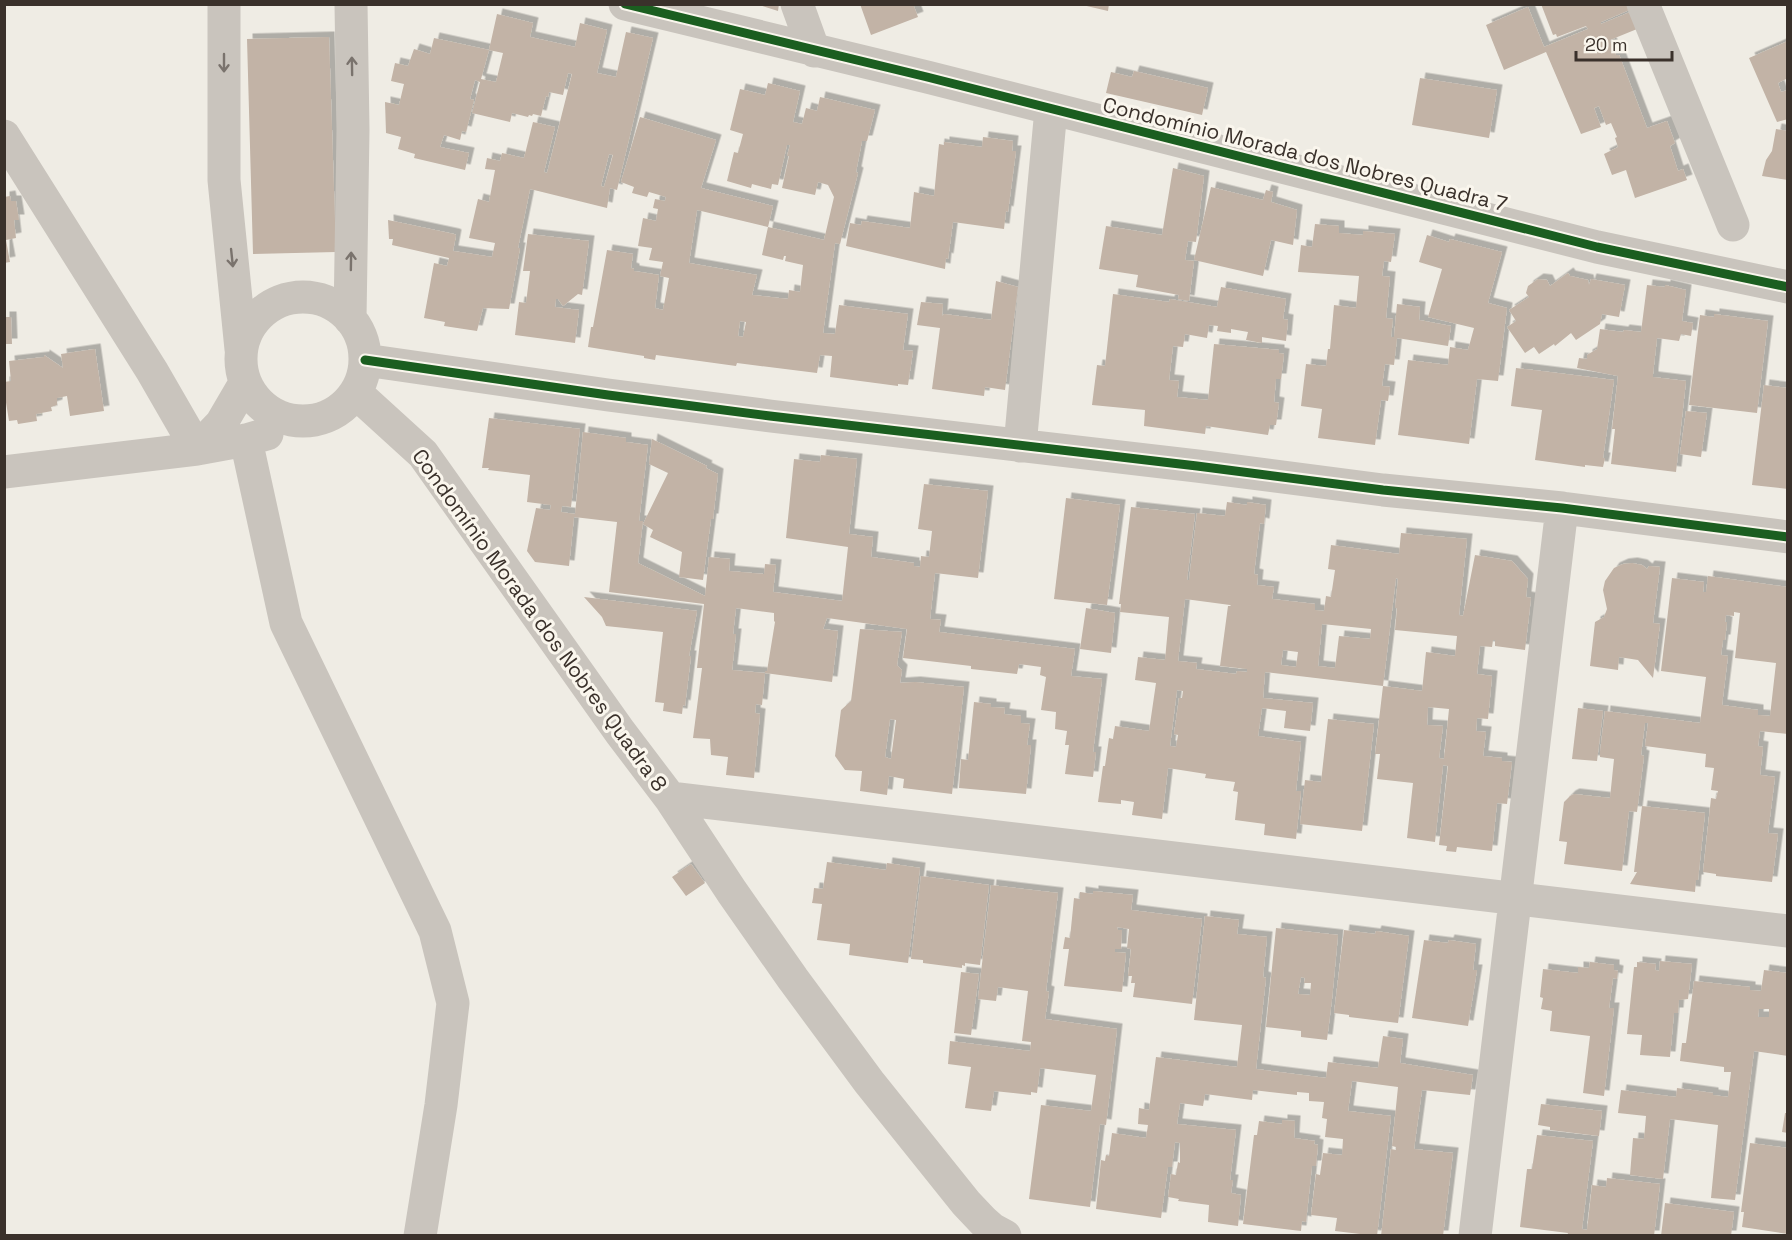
<svg xmlns="http://www.w3.org/2000/svg" width="1792" height="1240" font-family="'Space Grotesk',sans-serif">
<style>
.building{fill:#c2b3a6;fill-rule:evenodd;filter:url(#shadow)}
.lines{fill:none;stroke-linecap:round;stroke-linejoin:round}
.minor{stroke:#c9c4bd;stroke-width:33}
.cycleway-casing{stroke:#faf6ed;stroke-width:13}
.cycleway{stroke:#1b5e20;stroke-width:9}
.oneway{stroke:#7a736d}
.labels{text-anchor:middle;dominant-baseline:central;stroke-width:6;stroke-linejoin:round;paint-order:stroke}
.street-label{font-size:21px;fill:#3a312b;stroke:#faf6ed}
</style>
<defs>
<filter id="shadow"><feDropShadow dx="5.5" dy="-5.5" stdDeviation="0" flood-color="#0004"/></filter>
</defs>
<rect width="100%" height="100%" fill="#efece4"/>
<path class="building" d="M756,4H779L778,11Z
M860,4H913L918,17L871,35Z
M1078,4H1109L1108,11Z
M1541,4H1633L1634,8L1601,22V24L1635,10L1642,27L1610,40L1616,55H1619L1620,57L1647,128L1667,121L1675,143L1670,146L1678,171L1683,169L1687,180L1635,198L1626,170L1612,175L1604,154L1618,147L1615,138L1617,137L1611,123L1606,125L1599,106L1594,108L1601,127L1581,134L1546,52L1504,70L1486,25L1528,7L1544,47L1588,29L1586,26L1557,37L1556,34L1553,35Z
M497,14L533,23L530,37L575,47L580,23L607,30L597,73L616,77L626,32L653,38L617,190L610,188L607,208L530,189L518,248H520L509,309L483,308L477,331L444,326L445,322L424,318L434,263L447,266L449,258L392,245L393,239H389L388,220L454,234L456,235L453,251L492,257L495,243L469,238L478,199L489,202L495,170L485,169L487,158L500,161L502,153L524,158L533,122L555,127L544,172L547,173L572,74L568,73L563,95L549,92L548,97L546,96L541,116L533,114L532,116L529,115L528,117L512,113L510,122L472,113L480,82L475,80L470,99L474,100L466,132L462,131L460,140L444,135L440,147L469,153L465,170L414,158L415,154L398,149L401,137L386,133L385,102L399,105L404,84L391,81L395,63L408,66L414,49L430,54L434,38L489,50L481,79L496,82L503,53L489,50ZM609,154L613,155L604,187L601,186Z
M329,37L336,252L253,254L247,39Z
M1788,41V78L1778,83L1781,92L1788,90V119L1777,122L1749,58Z
M1134,71L1208,88L1202,115L1106,93L1111,72L1132,77Z
M1420,78L1497,90L1489,138L1412,125Z
M768,83L800,91L793,122L802,124L806,108L817,111L820,97L875,110L867,141H862L856,172L858,173L840,244L835,243L823,333L835,334L839,305L908,314L903,350L913,351L908,385L898,384V386L830,377L832,356L820,355L817,373L737,363L736,366L656,355L655,360L644,358V356L588,347L591,327H593L607,250L633,254L631,268L634,269V271L659,275L655,308L663,310L669,278L660,276L663,262L649,260L652,248L638,246L643,218L656,221L658,209L653,208L655,199L665,201L666,197L649,192L647,197L632,193L634,187L621,182L640,117L716,140L701,188L773,206L768,227L697,210L689,263L757,275L752,295L788,299L789,290L800,292L803,265L785,261L786,256H784L783,260L762,255L768,227L824,240L834,197L828,185L818,182L815,195L782,188L789,156H787L790,145H787L778,185L772,184L771,189L752,184L751,188L727,181L734,152L738,153L743,134L730,130L740,89L765,95ZM740,321L746,322L743,337L738,336Z
M1776,129L1788,131V180L1762,176L1766,160L1772,151Z
M983,137L1013,141L1012,151H1016L1008,212L1006,211L1004,229L953,222L948,259L946,258L945,269L846,246L850,223L861,225L862,221L910,228L914,192L934,196L939,144L944,145V142L982,147Z
M1173,168L1204,176L1196,242L1188,241L1185,260L1194,261L1189,301L1178,299L1179,295L1136,287L1138,275L1099,269L1106,226L1162,235Z
M1211,187L1263,200L1266,190L1273,192L1271,202L1297,210L1293,245L1271,240L1263,276L1194,260Z
M10,196L11,201H16L19,220H14L16,238L6,240L10,262L4,263V197Z
M1315,224L1339,226V233L1363,235V231L1395,234L1391,262L1384,261L1382,276L1390,277L1386,318L1393,319L1391,337H1394L1397,304L1420,307L1419,320L1451,326L1448,346L1397,338L1394,365L1385,364L1382,386L1390,387L1388,401L1381,400L1375,445L1318,438L1322,409L1301,406L1306,364L1326,366L1328,349H1330L1334,305L1356,308L1359,276L1298,272L1301,245L1312,247Z
M528,234L589,241L582,295L578,294L563,306L558,299H556L555,307L579,310L575,343L515,335L519,302L526,303L530,271H523Z
M1427,235L1449,242L1450,239L1502,252L1488,303L1507,308L1498,381L1477,379L1469,444L1398,435L1408,360L1448,365L1450,347L1468,350L1474,328L1428,317L1442,269L1419,262Z
M1568,273L1570,276L1588,280L1589,285L1591,279L1625,285L1619,317L1602,314L1600,324L1576,340L1571,333L1555,346L1554,344L1539,354L1534,347L1525,353L1507,327L1516,321L1509,310L1529,297L1526,293L1528,286L1538,279L1547,280L1550,286Z
M996,281L1018,287L1005,390L985,387L984,396L932,389L940,328L917,325L921,302L943,304L942,316L944,314L991,320Z
M1647,285L1665,287V285L1686,290L1682,321L1693,323L1691,336L1681,334L1679,341L1657,338L1653,374V377L1686,381L1676,472L1611,464L1615,429H1612L1618,376L1577,368L1579,358L1587,359V355L1597,349L1600,329L1623,332L1624,330L1641,332Z
M1221,287L1286,299L1283,319L1288,320L1286,341L1262,337V343L1246,340L1248,332L1231,329V333L1217,331L1218,326L1209,325L1207,338L1185,334L1183,347L1173,346L1169,380L1179,381L1177,397L1208,400L1214,344L1279,350V353L1284,354L1281,379H1276L1274,402L1279,403L1276,425H1270L1268,435L1206,426L1205,434L1144,426L1145,410L1092,405L1097,365L1105,366L1113,294L1169,302L1170,299L1217,307Z
M1714,314L1768,321L1757,413L1689,405L1700,315L1714,317Z
M4,317H11L12,344H4Z
M95,349L104,411L70,416L67,396L57,398V405L51,407L52,411L36,414L37,421L18,424L17,420L9,421L4,390V382L11,381L9,361L44,357V355L63,368L61,354Z
M1516,368L1614,380L1603,458H1605L1603,467L1585,465V467L1535,460L1542,410L1511,406Z
M1764,385L1788,388V489L1752,485Z
M1686,411L1707,413L1701,457L1680,454Z
M489,418L580,429L571,507L562,506L561,512L575,514L583,432L626,438V442L648,445L639,521H643L638,563L705,596L709,557L730,559L729,571L764,574L765,564L776,565L773,592L842,601L848,547L786,538L794,459L820,462L821,455L857,459L849,534L873,537L871,557L914,563V566L920,567L921,556L929,557L932,531L918,529L924,484L988,491L978,578L935,573L930,619L941,620L939,632L1075,649L1071,676L1102,679L1093,752H1096L1093,777L1065,774L1069,745H1065L1067,731L1055,729L1056,712L1041,710L1046,677L1040,675L1041,667L1019,664L1017,674L971,669V666L903,658L907,629L827,618L823,629L838,631L832,682L765,673V671H767L775,622L774,621V613L736,608L733,634H736L732,670L765,673L762,705L756,704L755,713L760,714L754,778L726,775L728,757L711,755L710,739L693,738L702,668H697L704,604L609,592L617,522L574,517L569,566L535,562L527,551L536,508L550,510L551,505L527,502L530,475L488,470L489,468H482Z
M652,439L707,466L706,468L718,474L713,519H711L703,580L679,577L682,552L650,537L653,530L643,524L668,473L649,464Z
M1066,498L1120,505L1107,605L1054,599Z
M1227,502L1247,505V502L1266,505L1264,524L1260,523L1254,574L1258,575L1257,585L1274,587L1272,599L1315,604V610L1324,611L1326,596L1331,597L1335,570L1328,569L1331,545L1399,554L1401,533L1467,539L1459,615L1463,616L1475,555L1512,561L1528,579L1526,597L1531,598L1525,650L1495,646V640H1493L1492,647L1480,646L1477,674L1492,676L1488,719L1477,718L1476,731L1486,732L1483,756L1502,758V761L1512,762L1507,804L1497,803L1492,851L1457,847L1456,852L1446,851L1447,846L1439,845L1448,766L1443,765L1435,842L1407,838L1413,783L1377,779L1380,754H1375L1383,686L1265,672L1263,698L1313,703L1310,731L1284,728L1286,711L1262,708L1258,736L1301,742L1296,791H1301L1296,839L1264,835L1265,824L1235,820L1238,792L1233,791L1235,782L1205,778L1206,774L1168,768L1162,819L1132,815L1134,802L1121,800V804L1098,802L1103,766H1105L1109,738L1113,739L1115,726L1149,731L1156,683L1135,680L1138,657L1165,660L1169,617L1120,612L1121,604H1119L1131,507L1195,514L1187,580H1189L1197,513L1225,516ZM1396,578L1398,579L1395,608H1397L1395,630L1457,636L1455,656L1426,652L1422,691L1383,686ZM1185,599L1230,605L1231,606H1228L1220,666L1247,669V672L1237,671L1236,674L1196,669L1197,663L1178,661ZM1322,624L1371,629L1370,639L1339,636L1335,668L1318,666ZM1283,650L1298,652L1296,667L1281,665ZM1177,690L1183,691L1182,698H1179L1174,734L1178,735L1176,747L1170,746ZM1428,707L1449,709L1444,759L1439,758L1443,726L1427,725Z
M1632,563L1642,565L1647,569L1649,566L1660,567L1653,623L1660,624L1653,678L1638,660L1619,657L1618,670L1590,666L1595,622L1604,617L1607,609L1603,590L1605,581L1614,568L1623,564Z
M1708,576L1788,587V734L1760,731L1758,746L1763,747L1760,775L1775,777L1768,833L1778,834L1772,882L1716,876V874L1703,872L1711,798L1716,799L1718,791L1711,790L1714,768L1705,767L1706,754L1645,746L1648,723H1645L1641,755L1644,756L1637,812L1629,811L1622,871L1564,864L1567,842L1559,841L1564,802L1570,796L1574,794L1610,798L1614,759L1600,757V752L1605,711L1700,723L1706,677L1661,671L1672,578L1704,582L1703,592H1706ZM1734,612L1740,613L1735,658L1776,663L1770,716L1758,715V710L1722,705L1728,656L1721,655L1723,640H1725L1727,622H1725L1726,615L1734,616Z
M584,597L697,611L689,656H691L685,706L683,705L682,714L663,711L664,703L655,702L663,632L606,626L602,617Z
M1086,608L1115,613L1111,653L1080,649Z
M860,629L902,632L897,665L902,670L900,683L915,682L964,687L952,794L903,788L904,779L889,776L887,795L860,791L862,771L845,770L835,756L841,710L851,701ZM890,719L896,720L891,759L885,757Z
M974,702L991,704V707L1005,708L1004,714L1021,716V723L1030,724L1027,745H1031L1026,794L959,788L961,759L968,760Z
M1578,708L1603,711L1597,761L1572,759Z
M1328,719L1374,724L1362,831L1300,824L1305,780L1321,782Z
M1642,806L1705,813L1698,880H1696L1695,892L1630,884L1637,872H1634Z
M827,862L886,870L887,863L920,868L908,963L849,955L850,944L817,940L822,904L812,903L813,898L814,888L823,889Z
M691,864L705,883L686,896L672,877Z
M921,876L989,885L980,965L965,963V966L962,965V968L923,963V960L911,959Z
M991,885L1058,893L1046,991L1049,992L1045,1019L1117,1029L1106,1125L1100,1124L1090,1207L1029,1199L1041,1105L1091,1111L1096,1075L1040,1068L1037,1093L1031,1092V1095L994,1091L991,1111L965,1108L971,1067L948,1064L950,1041L1030,1051L1031,1042L1022,1041L1028,991L998,987L996,1001L978,999Z
M1093,891L1133,895L1131,910L1202,919L1192,1004L1133,997L1135,983H1131L1132,976H1128L1131,949L1127,948L1129,929L1117,927L1118,930H1122L1121,949H1115V952L1126,953L1122,992L1064,986L1069,949H1063L1065,937L1070,938L1074,898L1080,899V892L1093,894Z
M1205,916L1239,920L1237,934L1267,937L1263,977L1266,978L1256,1069L1326,1078L1328,1062L1378,1068L1383,1036L1403,1039L1400,1063L1473,1075L1470,1095L1422,1090L1414,1149L1453,1153L1443,1236H1381L1391,1149L1396,1150V1147L1392,1146L1398,1087L1352,1081L1348,1111L1391,1116L1377,1236L1335,1231L1337,1218L1311,1215L1316,1174L1320,1175L1323,1153L1342,1155L1343,1139L1325,1137L1327,1119L1322,1118L1324,1102L1309,1101V1093L1297,1092V1095L1253,1090L1252,1100L1205,1094L1203,1106L1180,1103L1177,1124L1236,1130L1230,1180H1233L1231,1193L1241,1195L1238,1226L1208,1222L1209,1205L1178,1201L1179,1199L1168,1197L1171,1174L1176,1175L1178,1162L1180,1163V1143L1175,1142L1172,1167H1168L1161,1218L1096,1209L1101,1160L1105,1161L1106,1155L1109,1156L1112,1133L1146,1138L1148,1125L1138,1124L1139,1108L1149,1110L1156,1057L1237,1067L1242,1025L1194,1020Z
M1276,928L1338,935L1332,999L1327,1040L1301,1037V1031L1266,1027ZM1301,977L1305,978L1304,983H1311L1310,995L1298,994Z
M1344,930L1375,934L1376,931L1409,936L1398,1023L1349,1017V1015L1334,1013Z
M1424,940L1448,943L1449,940L1476,944L1473,970H1477L1468,1026L1412,1018Z
M1660,961L1692,964L1688,999L1679,1000L1678,1013H1674L1670,1057L1640,1055L1642,1035L1627,1034L1634,967H1637V962L1656,964L1655,970L1659,971Z
M1590,962L1614,965V970L1618,971L1617,979L1613,978L1609,1008H1614L1604,1096L1583,1093L1590,1036L1550,1031L1552,1011L1541,1009L1543,998L1540,997L1543,969L1578,973V967L1589,968Z
M1764,970L1788,973V1056L1754,1051L1735,1200L1711,1198L1718,1125L1670,1119L1663,1179L1630,1175L1633,1138L1644,1139L1646,1116L1618,1113L1621,1090L1676,1097L1677,1088L1713,1093V1095L1728,1097L1731,1072H1724V1067L1680,1061L1682,1043H1686L1694,981L1750,987V990L1761,991ZM1759,1009H1769V1017H1758Z
M961,972L979,974L971,1035L954,1033Z
M1541,1104L1602,1111L1599,1136L1550,1130V1127L1538,1125Z
M1785,1113H1788V1133L1782,1132Z
M1282,1120L1295,1121L1294,1138L1315,1141L1314,1144L1318,1145L1316,1166H1312L1306,1222L1302,1221L1301,1231L1243,1224L1254,1135H1257L1259,1121L1282,1124Z
M1537,1135L1593,1141L1582,1229L1587,1230L1592,1185L1606,1187L1607,1178L1660,1184L1654,1236H1567L1568,1233L1520,1227L1527,1169H1532Z
M1750,1143L1788,1148V1234L1742,1227L1744,1212H1741Z
M1665,1203L1734,1212L1731,1236H1661Z"/>
<g class="lines">
<path class="minor" d="M224,4V180L241,349
M625,4L927,77L1597,247L1788,287
M797,4L814,51
M1643,4L1733,225
M4,136L152,371L197,449
M241 359a62 62 0 1 1 124 0a62 62 0 1 1-124 0Z
M350,319L353,130L351,4
M365,360L608,395L770,416L1197,466L1383,490L1562,508L1788,537
M356,393L423,454L620,732L670,798L732,892L793,979L869,1082L966,1203L984,1222L992,1229L1005,1236
M246,440L286,623L435,931L453,1003L441,1105L420,1236
M1020,446L1051,109
M197,449L221,424L245,383
M4,472L197,449L246,440L267,434
M670,798L1788,931
M1475,1236L1562,508"/>
<defs>
<path id="cycleway" d="M625,4L927,77L1597,247L1788,287
M365,360L608,395L770,416L1197,466L1383,490L1562,508L1788,537"/>
</defs>
<use href="#cycleway" class="cycleway-casing"/>
<use href="#cycleway" class="cycleway"/>
</g>
<defs><path id="oneway-shaft" d="M-6 0H5M1.5-3L5.5 0L1.5 3" fill="none" stroke-width="1.6" stroke-linecap="round" stroke-linejoin="round" transform="scale(1.5)"/></defs>
<g class="oneway">
<use href="#oneway-shaft" transform="translate(224 63) rotate(90)"/>
<use href="#oneway-shaft" transform="translate(352 66) rotate(-91)"/>
<use href="#oneway-shaft" transform="translate(232 258) rotate(84)"/>
<use href="#oneway-shaft" transform="translate(351 261) rotate(-89)"/>
</g>
<g class="labels">
<g class="street-label">
<text transform="translate(1305 154) rotate(14)">Condomínio Morada dos Nobres Quadra 7</text>
<text transform="translate(540 620) rotate(54)">Condomínio Morada dos Nobres Quadra 8</text>
</g>
</g>
<rect width="1792" height="1240" fill="none" stroke="#3a312b" stroke-width="12"/>
<path d="M1576 51v9h96v-9" fill="none" stroke="#3a312b" stroke-width="3"/>
<text x="1585" y="51" font-size="18" fill="#3a312b" stroke="#faf6ed" stroke-width="4.5" paint-order="stroke">20 m</text>
</svg>
